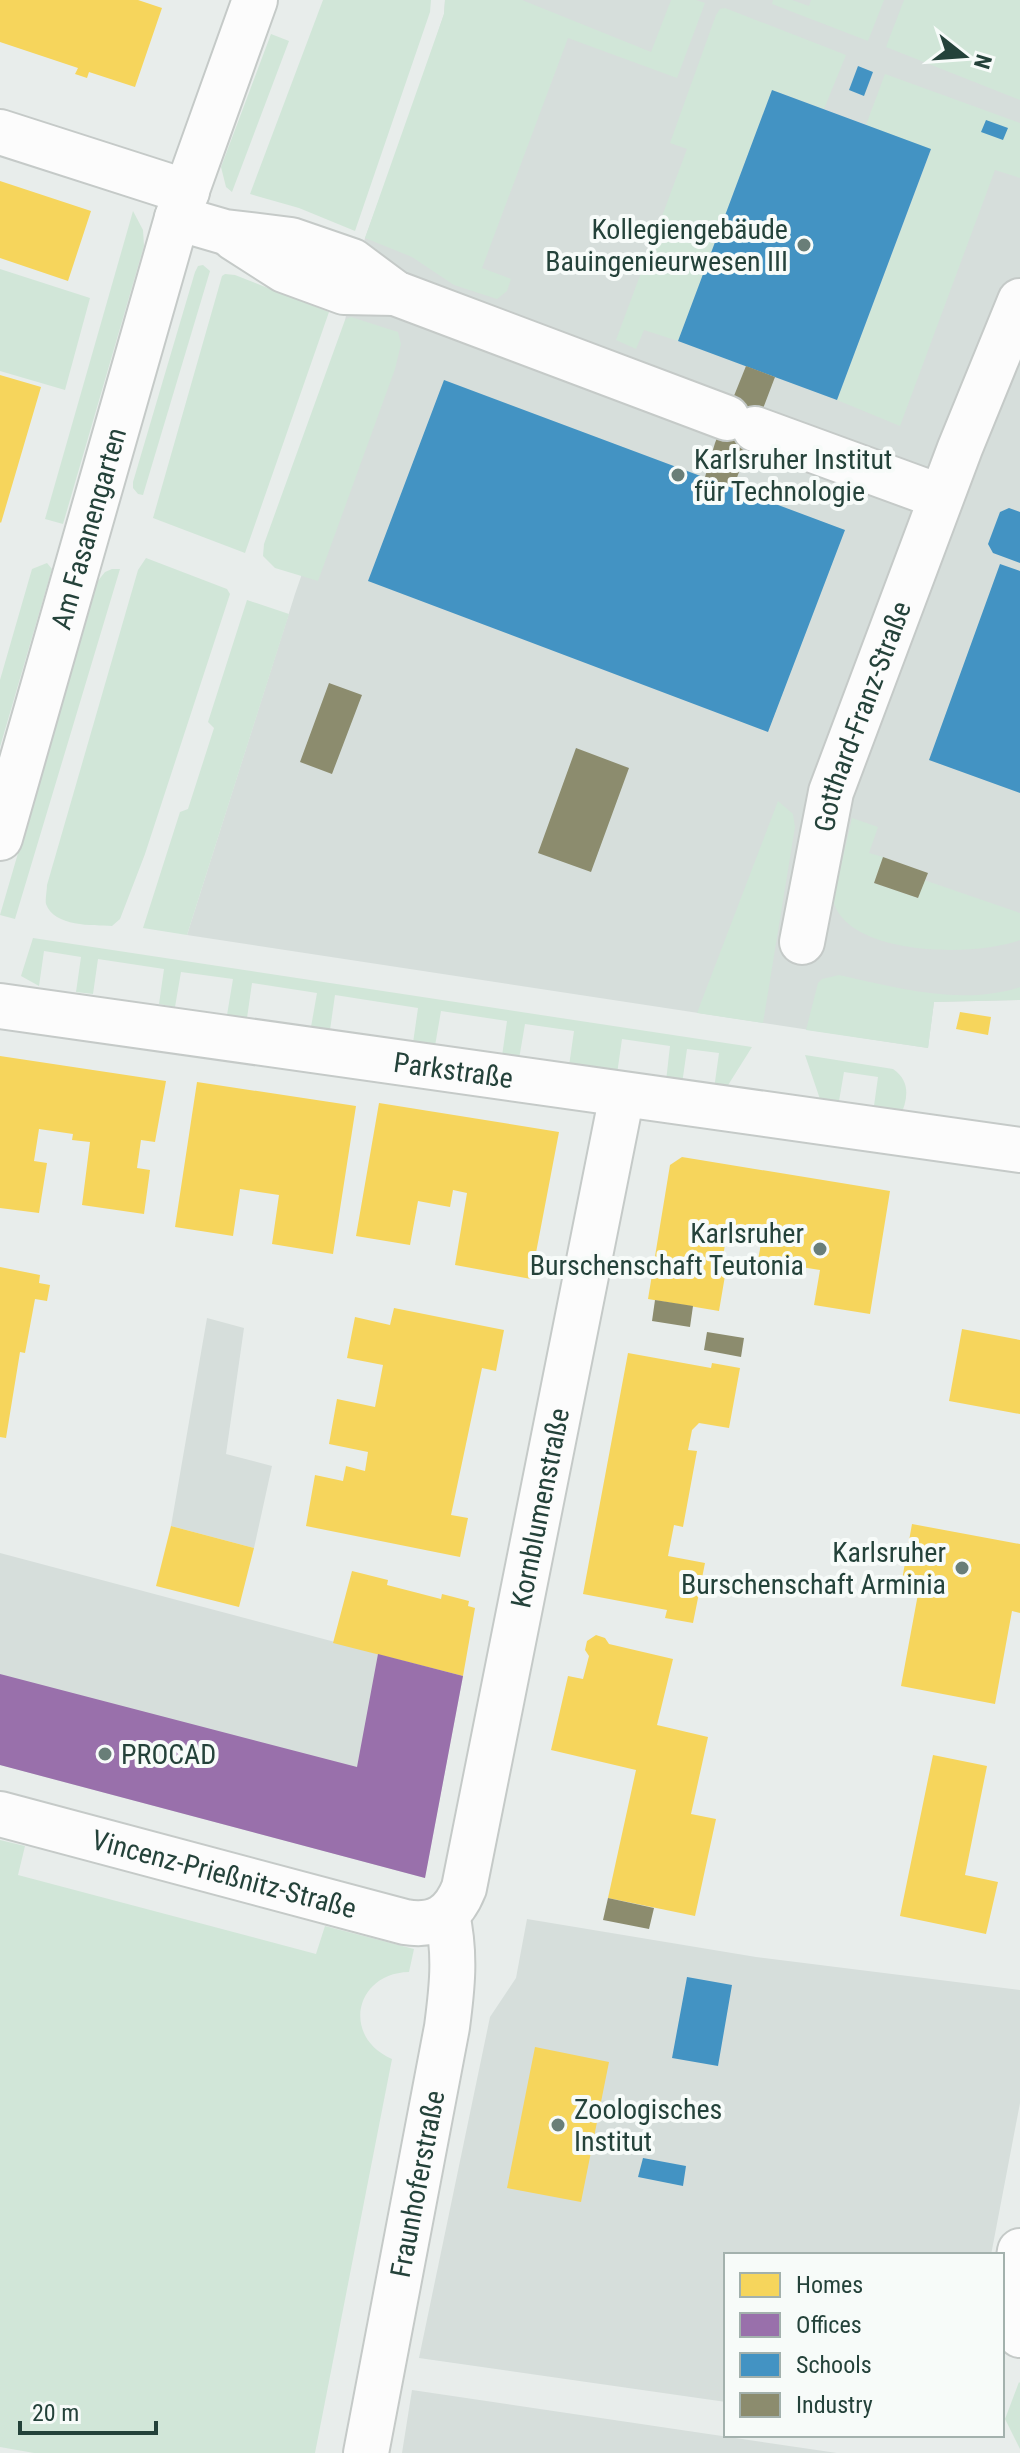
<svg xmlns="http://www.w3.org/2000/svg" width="1020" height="2453" font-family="'Roboto Condensed',sans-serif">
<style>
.built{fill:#d6dedb}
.green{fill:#d1e6d8}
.homes{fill:#f6d55c}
.offices{fill:#9970ab}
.schools{fill:#4393c3}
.industry{fill:#8c8c6e}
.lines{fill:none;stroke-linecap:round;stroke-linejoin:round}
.minor-casing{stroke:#c5cac8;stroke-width:48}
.minor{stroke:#fcfcfc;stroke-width:44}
.poi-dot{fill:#697e78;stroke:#f7fbf9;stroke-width:3}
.labels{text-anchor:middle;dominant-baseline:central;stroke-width:8;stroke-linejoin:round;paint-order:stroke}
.poi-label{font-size:28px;fill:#24423a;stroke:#f7fbf9;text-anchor:end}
.street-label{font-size:28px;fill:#24423a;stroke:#f7fbf9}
</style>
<rect width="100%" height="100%" fill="#e8edeb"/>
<path class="built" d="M445,0H1020V1000L934,1002L928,1048L187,935L295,594L378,356L345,320L365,238L414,105L444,14Z
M207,1318L244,1328L226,1454L272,1466L254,1548L171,1526Z
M0,1553L463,1676L425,1878L0,1765Z
M527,1919L756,1957L1020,1990V2103L991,2255H726V2402L419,2358L490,2017L516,1978Z
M412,2390L837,2453H402Z"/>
<path class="green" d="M323,0H431L430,12L355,231L299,208L250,194Z
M445,0H522L651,52L671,0H696L705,3L677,78L568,38L482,268L511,279L507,291L497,299L454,285L412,257L365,238L444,14Z
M773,0H792L809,6L811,0H884L868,41L772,4Z
M904,0H1020V100L886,47Z
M725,8L846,55L824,109L772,90L678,341L644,330L636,349L616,340L687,149L670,143L716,15L720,9Z
M271,34L289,41L232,192L226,187L221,167Z
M885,74L1020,123V178L995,170L900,426L837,400L931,150L866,125Z
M133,211L143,230L144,246L63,524L45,519Z
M203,265L210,271L143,495L138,494L133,488V482L195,272L198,266Z
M0,269L90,298L65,390L0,371Z
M225,274L235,275L329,312L245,553L153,518L222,276Z
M351,317L398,332L401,344L395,369L318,581L275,568L263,556L264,544L345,320Z
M146,558L227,589L230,594L145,854L120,919L112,926C93,925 54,927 46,904C45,899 47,891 47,885L138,570Z
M47,563L52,569L0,747V680L32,569Z
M112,569H120L15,919L0,915L97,582L105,572Z
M247,600L289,614L187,935L143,928L180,812L188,809L214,728L208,722Z
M778,801L793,814L795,827L763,1023L697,1013Z
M852,818L878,827L869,853L883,857L874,883L918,898L924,880L1020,913V940C976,957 847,957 833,900Z
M33,938L752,1047L725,1090L714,1089L719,1053L687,1049L682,1084L666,1081L670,1046L622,1039L617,1074L569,1066L574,1031L525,1024L519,1059L502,1056L507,1021L441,1011L435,1046L413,1043L418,1008L335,995L330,1030L311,1027L317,993L252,983L247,1018L227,1015L233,979L181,972L175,1007L159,1004L164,969L98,959L93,994L76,992L81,957L44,951L39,986L21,976Z
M839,975C898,988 961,1006 1020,987V1000L934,1002L928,1048L806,1030L818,983L822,979Z
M805,1055L893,1069C911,1081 908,1099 900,1117L873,1113L878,1077L844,1072L838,1107L822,1105Z
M0,1840L25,1846L18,1875L316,1954L325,1926L414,1949L409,1972C355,1973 341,2037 392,2059L315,2453H34L0,2447Z
M1019,2382L1020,2383V2449L1005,2419Z"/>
<path class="homes" d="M0,0H138L162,8L135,87L89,72L87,78L75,74L78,68L0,42Z
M0,181L91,211L68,281L0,258Z
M0,375L41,387L1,523L0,522Z
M960,1012L991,1017L988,1035L956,1029Z
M0,1056L166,1081L155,1142L141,1140L137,1168L150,1170L144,1214L82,1205L90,1142L72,1140L73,1134L39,1129L34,1161L47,1163L39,1213L0,1208Z
M197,1082L356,1106L333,1254L272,1244L279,1195L240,1189L233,1236L175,1227Z
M379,1103L559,1132L531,1279L455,1265L467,1193L453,1190L450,1207L418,1201L410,1245L356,1236Z
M682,1157L890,1191L870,1314L814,1305L820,1270L758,1260L762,1238L727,1232L722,1263L727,1264L719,1311L648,1299L670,1165Z
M0,1267L40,1275L39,1283L50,1285L47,1301L35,1299L25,1353L20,1352L6,1438L0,1437Z
M394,1308L504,1330L496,1371L482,1368L451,1515L468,1518L460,1557L306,1526L315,1475L343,1481L346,1466L365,1471L368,1452L329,1444L337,1399L375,1407L383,1365L347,1358L355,1317L390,1325Z
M962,1329L1020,1340V1414L949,1401Z
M628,1353L711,1368L712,1363L740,1368L729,1428L699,1423L692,1430L688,1450L697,1451L683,1527L674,1525L668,1556L705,1563L693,1623L665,1618L667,1610L583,1594Z
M912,1524L1020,1544V1613L1012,1611L995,1704L901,1686L918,1594L900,1591Z
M171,1526L254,1548L239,1607L156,1586Z
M352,1571L388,1580L387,1585L441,1599L442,1594L469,1601L468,1606L475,1608L463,1676L333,1643Z
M596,1635L605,1638L609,1644L673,1659L657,1725L708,1737L691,1814L716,1819L695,1916L608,1898L636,1770L551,1750L568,1676L583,1679L589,1656L585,1650L587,1641Z
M933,1755L987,1766L965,1875L998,1882L986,1934L900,1916Z
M535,2047L609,2062L581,2202L507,2188Z"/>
<path class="offices" d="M378,1654L463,1676L425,1878L0,1765V1674L357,1767Z"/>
<path class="schools" d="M858,66L873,72L864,96L849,90Z
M772,90L931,149L837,400L678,341Z
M986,120L1008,128L1003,140L981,132Z
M444,380L845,530L768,732L368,581Z
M1009,508L1020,512V563L993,553L988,544L1000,512Z
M1000,564L1020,571V793L929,760Z
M687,1977L732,1985L718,2066L672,2058Z
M643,2158L686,2166L683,2186L638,2177Z"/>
<path class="industry" d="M746,366L775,377L733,488L705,477L715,443Z
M329,683L362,695L332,774L300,762Z
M576,748L629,768L591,872L538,853Z
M883,857L928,873L918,898L874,883Z
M655,1300L693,1306L690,1327L652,1321Z
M707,1332L744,1338L741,1357L704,1350Z
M608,1898L654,1908L649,1929L603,1920Z"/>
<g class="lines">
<defs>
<g id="minor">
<path d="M0,132L187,192"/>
<path d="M177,218L225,232L291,240L352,261L395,293L727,418"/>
<path d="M234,238L284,270L344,292L395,293"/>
<path d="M755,429L941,497"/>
<path id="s1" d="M0,838L177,218L255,0"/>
<path id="s2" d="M802,942L831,792L960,448L1020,301"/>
<path id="s3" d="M0,1006L1020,1150"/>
<path id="s4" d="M0,1814L405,1922C435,1927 453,1916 464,1888L622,1095"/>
<path d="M1020,2251C1015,2280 1011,2306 1020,2335"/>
<path id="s5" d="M366,2453L447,2027C452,1989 456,1954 447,1915"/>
</g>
</defs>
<use href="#minor" class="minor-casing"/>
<use href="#minor" class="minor"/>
</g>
<g class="poi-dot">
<circle cx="804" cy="245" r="8"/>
<circle cx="678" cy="475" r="8"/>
<circle cx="820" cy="1249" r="8"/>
<circle cx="962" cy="1568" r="8"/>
<circle cx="105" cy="1754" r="8"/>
<circle cx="558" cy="2125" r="8"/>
</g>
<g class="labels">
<g class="poi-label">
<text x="788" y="229">Kollegiengebäude<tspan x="788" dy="32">Bauingenieurwesen III</tspan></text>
<text x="694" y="459" text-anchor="start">Karlsruher Institut<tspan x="694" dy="32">für Technologie</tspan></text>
<text x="804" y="1233">Karlsruher<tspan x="804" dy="32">Burschenschaft Teutonia</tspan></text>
<text x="946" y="1552">Karlsruher<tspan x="946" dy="32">Burschenschaft Arminia</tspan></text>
<text x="121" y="1754" text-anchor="start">PROCAD</text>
<text x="574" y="2109" text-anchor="start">Zoologisches<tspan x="574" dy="32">Institut</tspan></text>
</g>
<g class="street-label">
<text stroke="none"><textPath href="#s1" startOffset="322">Am Fasanengarten</textPath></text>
<text stroke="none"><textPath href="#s2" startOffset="234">Gotthard-Franz-Straße</textPath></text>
<text stroke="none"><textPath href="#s3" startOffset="458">Parkstraße</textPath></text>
<text stroke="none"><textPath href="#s4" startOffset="882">Kornblumenstraße</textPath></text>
<text stroke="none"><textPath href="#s4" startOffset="232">Vincenz-Prießnitz-Straße</textPath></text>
<text stroke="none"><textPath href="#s5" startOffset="274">Fraunhoferstraße</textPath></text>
</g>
</g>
<rect x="724" y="2253" width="280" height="184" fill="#f7fbf9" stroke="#a3b1ad" stroke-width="2"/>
<rect x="740" y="2273" width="40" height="24" fill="#f6d55c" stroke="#a3b1ad" stroke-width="2"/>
<text x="796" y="2293" font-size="24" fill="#24423a">Homes</text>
<rect x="740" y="2313" width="40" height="24" fill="#9970ab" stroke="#a3b1ad" stroke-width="2"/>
<text x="796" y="2333" font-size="24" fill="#24423a">Offices</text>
<rect x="740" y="2353" width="40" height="24" fill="#4393c3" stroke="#a3b1ad" stroke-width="2"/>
<text x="796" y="2373" font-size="24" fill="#24423a">Schools</text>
<rect x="740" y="2393" width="40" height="24" fill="#8c8c6e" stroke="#a3b1ad" stroke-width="2"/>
<text x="796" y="2413" font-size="24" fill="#24423a">Industry</text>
<g transform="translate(964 56) rotate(107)" stroke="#f7fbf9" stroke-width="6" paint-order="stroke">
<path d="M0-6L14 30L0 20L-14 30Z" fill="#24423a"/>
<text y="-12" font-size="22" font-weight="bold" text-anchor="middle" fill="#24423a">N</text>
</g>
<path d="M20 2421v12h136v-12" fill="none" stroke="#24423a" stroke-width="4"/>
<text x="32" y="2421" font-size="24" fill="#24423a" stroke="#f7fbf9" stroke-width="6" paint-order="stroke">20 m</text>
</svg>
